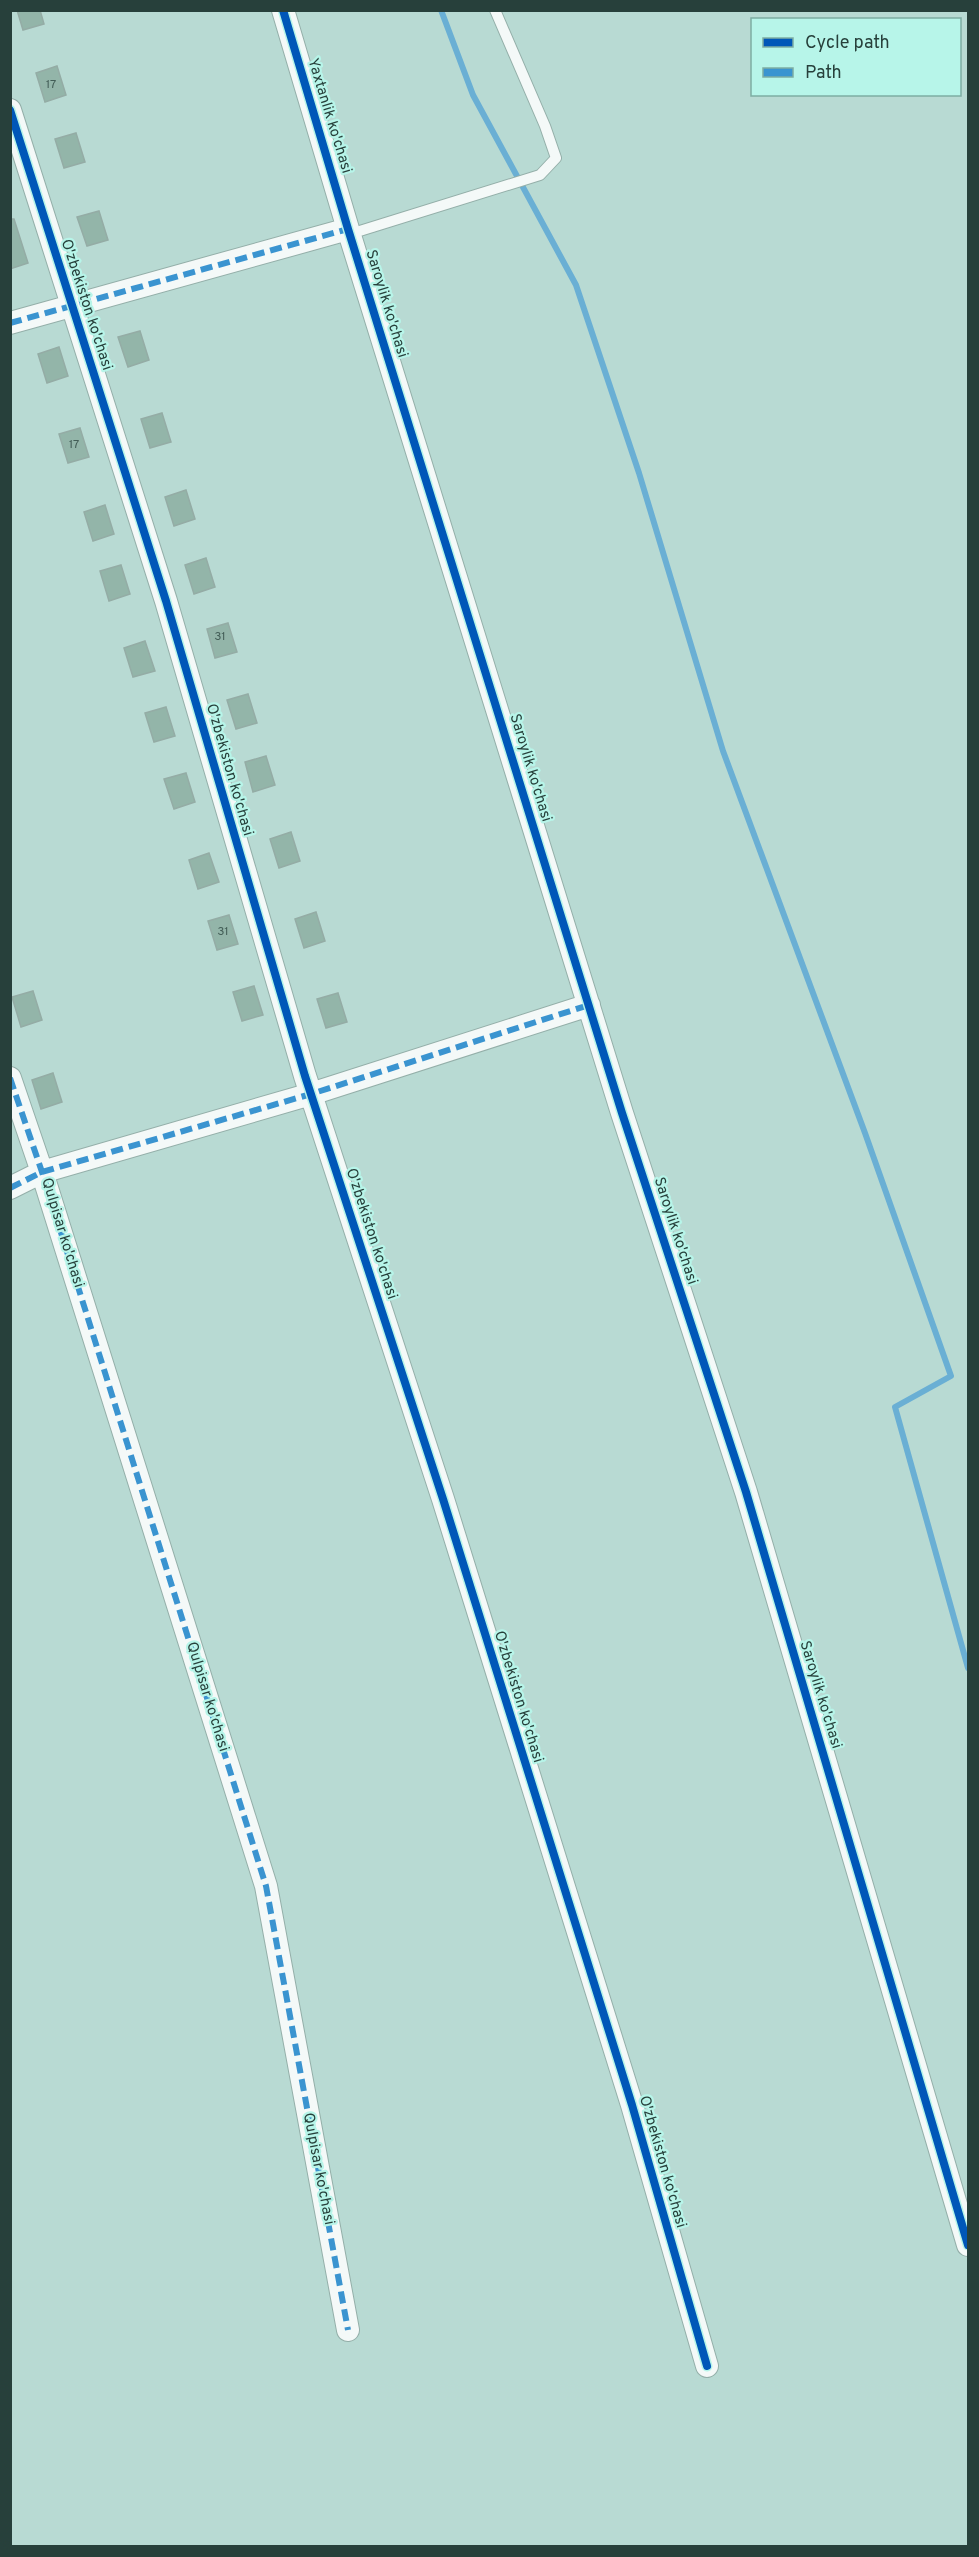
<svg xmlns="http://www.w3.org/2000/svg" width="979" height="2557" font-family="Overpass,sans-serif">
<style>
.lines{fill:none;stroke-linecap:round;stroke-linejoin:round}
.stream{stroke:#6aafd4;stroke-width:6}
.building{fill:#93b5a9;stroke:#94aca5;stroke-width:1.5}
.lane-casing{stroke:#94afa9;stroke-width:12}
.street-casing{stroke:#94afa9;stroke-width:24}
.lane{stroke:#f4f9f8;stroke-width:10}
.street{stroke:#f4f9f8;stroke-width:22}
.quiet{stroke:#3a94d0;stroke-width:6;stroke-dasharray:12 6;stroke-linecap:butt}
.cycleway-casing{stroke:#b7f5e9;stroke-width:11}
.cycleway{stroke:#0057b8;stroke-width:8}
.labels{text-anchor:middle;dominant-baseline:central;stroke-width:4.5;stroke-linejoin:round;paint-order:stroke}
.number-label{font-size:12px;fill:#425d56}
.street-label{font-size:15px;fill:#27403b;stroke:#b7f5e9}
</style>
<rect width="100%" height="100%" fill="#b8dad3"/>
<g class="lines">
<path class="stream" d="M441,10L473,95L576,285L639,473L723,751L865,1133L951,1376L895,1407L968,1668"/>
</g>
<path class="building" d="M17,10H40L44,24L23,30Z
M57,66L66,95L45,102L36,73Z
M76,133L85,162L64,168L55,139Z
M99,211L108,240L87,246L77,217Z
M10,219H14L28,263L10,269Z
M140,331L149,360L128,367L118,337Z
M59,347L68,376L47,383L38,354Z
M162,413L171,442L150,448L141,419Z
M80,428L89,457L68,463L59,434Z
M186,490L195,519L174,526L165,497Z
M105,505L114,534L93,541L84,512Z
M206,558L215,587L194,594L185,565Z
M121,565L130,594L109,601L100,571Z
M228,623L237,652L215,658L207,629Z
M145,641L155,671L133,677L124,648Z
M248,694L257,723L236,729L227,700Z
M166,707L175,736L154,742L145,713Z
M266,756L275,785L253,792L245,762Z
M186,773L195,802L174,809L164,779Z
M291,832L300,861L279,868L270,839Z
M209,853L219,882L198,889L189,860Z
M316,912L325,941L304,948L295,919Z
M229,915L238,944L217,950L208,921Z
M254,986L263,1015L242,1021L233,992Z
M33,991L42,1020L21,1027L12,997Z
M338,993L347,1022L326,1028L317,999Z
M53,1073L62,1102L41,1109L32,1080Z"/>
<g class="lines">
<defs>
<path id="lane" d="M350,234L540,175L556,158L545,126L495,10"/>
<path id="street" d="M283,10L348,229L622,1113L746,1492L968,2245
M10,110L166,601L305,1076L443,1499L632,2105L707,2366
M10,323L348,229
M10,1078L42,1172L266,1886L348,2330
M10,1188L42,1172L311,1094L589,1005"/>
</defs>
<use href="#lane" class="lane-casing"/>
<use href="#street" class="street-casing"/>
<use href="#lane" class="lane"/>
<use href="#street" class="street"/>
<path class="quiet" d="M10,323L348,229
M10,1078L42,1172L266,1886L348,2330
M10,1188L42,1172L311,1094L589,1005"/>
<defs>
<path id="cycleway" d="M283,10L348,229L622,1113L746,1492L968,2245
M10,110L166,601L305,1076L443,1499L632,2105L707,2366"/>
</defs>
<use href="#cycleway" class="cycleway-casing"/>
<use href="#cycleway" class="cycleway"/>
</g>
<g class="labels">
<g class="number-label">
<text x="51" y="85">17</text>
<text x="74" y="445">17</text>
<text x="220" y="637">31</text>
<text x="223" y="932">31</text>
</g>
<g class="street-label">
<text transform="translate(329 116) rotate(73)">Yaxtanlik ko'chasi</text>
<text transform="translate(386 304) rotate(73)">Saroylik ko'chasi</text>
<text transform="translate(86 305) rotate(72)">O'zbekiston ko'chasi</text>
<text transform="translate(530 768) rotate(73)">Saroylik ko'chasi</text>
<text transform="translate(229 770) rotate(74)">O'zbekiston ko'chasi</text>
<text transform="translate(675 1231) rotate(72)">Saroylik ko'chasi</text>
<text transform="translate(62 1233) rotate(73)">Qulpisar ko'chasi</text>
<text transform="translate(371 1234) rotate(72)">O'zbekiston ko'chasi</text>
<text transform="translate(820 1695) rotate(73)">Saroylik ko'chasi</text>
<text transform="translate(207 1697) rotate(73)">Qulpisar ko'chasi</text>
<text transform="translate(518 1697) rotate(73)">O'zbekiston ko'chasi</text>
<text transform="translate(662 2162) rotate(74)">O'zbekiston ko'chasi</text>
<text transform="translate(318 2169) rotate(79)">Qulpisar ko'chasi</text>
</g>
</g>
<rect width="979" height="2557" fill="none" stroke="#27403b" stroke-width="24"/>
<rect x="751" y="18" width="210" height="78" fill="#b7f5e9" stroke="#7dada3" stroke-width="1.5"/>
<rect x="763" y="38" width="30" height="9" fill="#0057b8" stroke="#7dada3" stroke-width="1.5"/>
<text x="805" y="48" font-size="18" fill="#27403b">Cycle path</text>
<rect x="763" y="68" width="30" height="9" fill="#3a94d0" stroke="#7dada3" stroke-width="1.5"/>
<text x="805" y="78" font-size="18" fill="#27403b">Path</text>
</svg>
